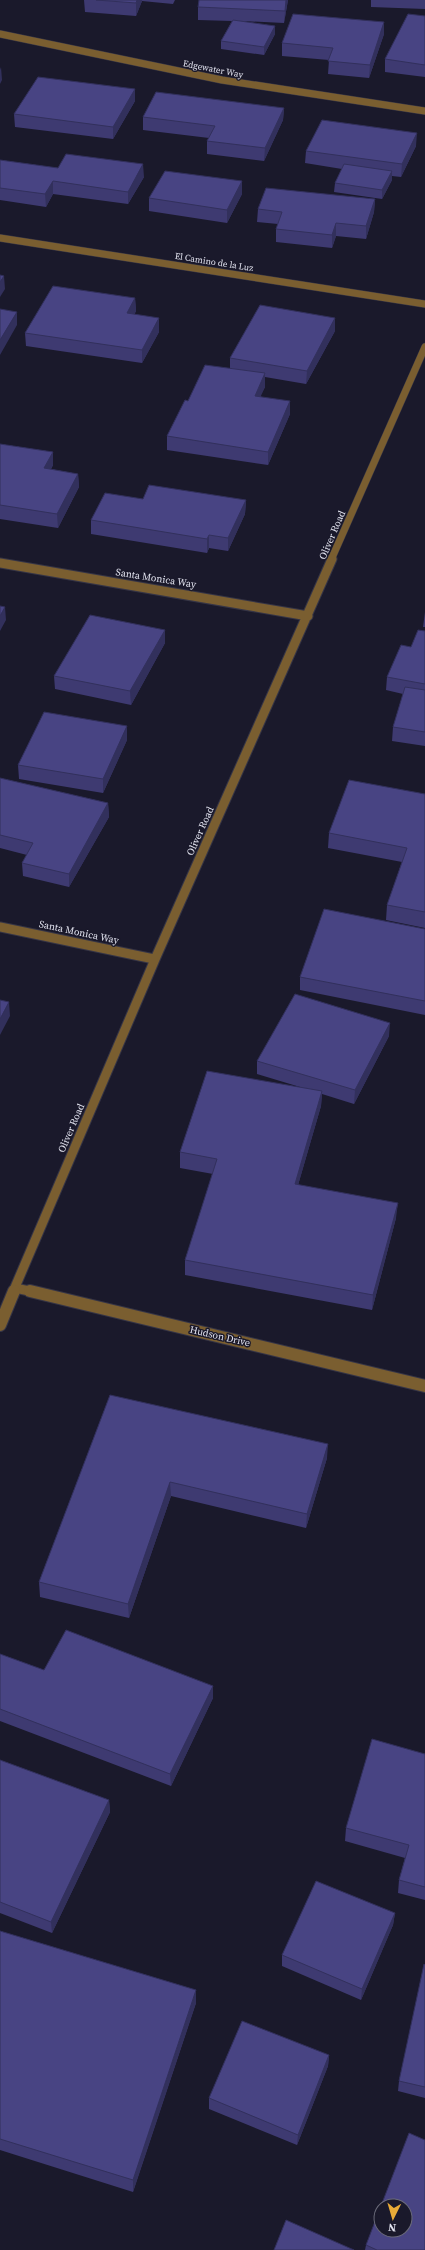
<svg xmlns="http://www.w3.org/2000/svg" width="425" height="2250" font-family="'Source Serif 4',serif">
<style>
.lines{fill:none;stroke-linecap:round;stroke-linejoin:round}
.street-far2-casing{stroke:#363546;stroke-width:8}
.street-far1-casing{stroke:#363546;stroke-width:11}
.street-casing{stroke:#363546;stroke-width:14}
.street-far2{stroke:#7a5e30;stroke-width:7}
.street-far1{stroke:#7a5e30;stroke-width:9}
.street{stroke:#7a5e30;stroke-width:12}
.wall{fill:#3e3a71}
.shaded-wall{fill:#32305c}
.building{fill:#484483;stroke:#32305c;fill-rule:evenodd}
.labels{text-anchor:middle;dominant-baseline:central;stroke-width:3;stroke-linejoin:round;paint-order:stroke}
.far-street-label{font-size:9px;fill:#e2e3ef;stroke:#1a192b}
.street-label{font-size:10px;fill:#e2e3ef;stroke:#1a192b}
</style>
<rect width="100%" height="100%" fill="#1a192b"/>
<g class="lines">
<defs>
<path id="street-far2" d="M0,34L222,80L425,111
M0,238L425,304
M331,560L425,347"/>
<path id="street-far1" d="M0,563L308,616
M0,927L154,959
M15,1288L34,1292
M13,1292L156,957L332,559"/>
<path id="street" d="M30,1291L425,1386
M0,1325L14,1291"/>
</defs>
<use href="#street-far2" class="street-far2-casing"/>
<use href="#street-far1" class="street-far1-casing"/>
<use href="#street" class="street-casing"/>
<use href="#street-far2" class="street-far2"/>
<use href="#street-far1" class="street-far1"/>
<use href="#street" class="street"/>
</g>
<path class="wall" d="M84,0H175L173,4L142,1L136,16L85,12Z
M288,0L284,23L241,21L275,26V34L264,55L221,49V41L232,21L198,20V7Z
M371,0H425V9L371,7Z
M425,16V77L385,72V59Z
M384,34L369,78L328,74L329,60L282,56V43Z
M135,89V101L113,139L15,127L14,114Z
M284,108L283,120L264,161L207,154V141L209,138L143,130V117Z
M416,146L401,177L392,176V180L382,199L334,192L335,183L342,169L305,163L306,151Z
M0,160L58,168L144,177L128,204L53,194L46,207L0,200Z
M242,181V194L227,223L149,211V198Z
M375,199L374,212L366,239L336,236L332,248L276,242V229L278,224L257,222L258,209Z
M135,298L136,311L134,315L159,332L142,363L26,346L25,333Z
M335,331L306,384L265,377V387L260,396L290,414L268,465L167,450V436L188,401L230,368V358Z
M0,444L53,452V465L51,469L78,474L79,487L58,528L0,519Z
M143,499L246,500L245,514L228,551L209,548L207,553L91,534V520Z
M425,612V627H423Z
M165,630V643L131,705L55,689L54,676Z
M425,631V746L392,741L393,727L403,694L386,690L387,677L411,647Z
M127,740L103,793L19,779L18,765Z
M0,778L108,803L109,817L69,887L23,876L22,863L27,855L0,848Z
M425,794V928L386,920L387,905L402,862L328,848L329,833Z
M425,929V1015L300,990V977Z
M389,1036L354,1104L322,1094L321,1106L298,1185L396,1218L372,1310L185,1275V1260L213,1174L180,1168V1152L300,1087L257,1074V1061Z
M110,1395L327,1458L306,1528L171,1496L129,1618L40,1597L39,1582Z
M0,1654L44,1670L213,1698L171,1786L0,1721Z
M425,1754V1900L398,1893L399,1880L405,1858L345,1841L346,1828Z
M0,1760L109,1800L110,1812L52,1933L0,1913Z
M395,1913L393,1925L361,2000L282,1966V1955Z
M0,1931L196,1990V2003L133,2192L0,2150Z
M425,1965V2098L398,2091L399,2081Z
M329,2055L328,2066L297,2145L209,2109V2098Z
M366,2245L425,2250H365Z"/>
<path class="shaded-wall" d="M137,0H142V1L136,16V3Z
M286,0H288L284,23L285,11Z
M384,22V34L369,78L370,65Z
M275,26V34L264,55V47Z
M1,67L2,80L0,84V70Z
M135,89V101L113,139V127Z
M284,108L283,120L264,161L265,148Z
M417,133L416,146L401,177L402,164Z
M143,164L144,177L128,204V192Z
M392,171V180L382,199V190Z
M53,181V194L46,207L45,194Z
M242,181V194L227,223V210Z
M375,199L374,212L366,239V226Z
M336,223V236L332,248V235Z
M4,276L5,289L0,297V282Z
M135,298L136,311L127,327V313Z
M17,312V325L0,355V340Z
M159,318V332L142,363V350Z
M335,318V331L306,384L307,371Z
M265,373V387L255,409V396Z
M290,401V414L268,465V452Z
M53,452V465L45,481L44,468Z
M78,474L79,487L58,528L57,514Z
M246,500L245,514L228,551V538Z
M209,535V548L207,553V539Z
M5,607L6,620L0,631V616Z
M165,630V643L131,705L130,691Z
M127,726V740L103,793V779Z
M108,803L109,817L69,887V874Z
M9,1002L10,1016L0,1035V1019Z
M390,1023L389,1036L354,1104L355,1090Z
M322,1091L321,1106L294,1199L295,1184Z
M398,1203L396,1218L372,1310L373,1295Z
M328,1444L327,1458L306,1528L307,1514Z
M170,1482L171,1496L129,1618L128,1604Z
M213,1686V1698L171,1786L170,1774Z
M109,1800L110,1812L52,1933L51,1922Z
M395,1913L393,1925L361,2000L362,1989Z
M196,1990V2003L133,2192V2180Z
M329,2055L328,2066L297,2145L298,2135Z"/>
<path class="building" d="M96,0H137L136,3Z
M199,0H286L285,11L198,7Z
M293,14L384,22L370,65L328,61L333,48L282,43Z
M408,14L425,16V65L385,59Z
M233,20L275,26L264,47L221,41Z
M38,77L135,89L113,127L14,114Z
M156,92L284,108L265,148L207,141L215,126L143,117Z
M322,120L417,133L402,164L306,151Z
M66,154L143,164L128,192L53,181L45,194L0,188V160L58,168Z
M344,164L392,171L382,190L335,183Z
M165,171L242,181L227,210L149,198Z
M266,188L375,199L366,226L336,223L332,235L276,229L282,212L258,209Z
M0,275L4,276L0,282Z
M53,286L135,298L127,313L159,318L142,350L25,333Z
M260,305L335,318L307,371L230,358Z
M0,309L17,312L0,340Z
M205,365L265,373L255,396L290,401L268,452L167,436L185,400L188,401Z
M0,444L53,452L44,468L78,474L57,514L0,505Z
M149,485L246,500L228,538L209,535L207,539L91,520L105,493L143,499Z
M0,606L5,607L0,616Z
M90,615L165,630L130,691L54,676Z
M418,630L425,631V684L387,677L401,645L411,647Z
M405,687L425,690V732L393,727Z
M44,712L127,726L103,779L18,765Z
M0,778L108,803L69,874L22,863L33,843L0,835Z
M349,780L425,794V912L387,905L407,848L329,833Z
M324,909L425,929V1001L300,977Z
M295,994L390,1023L355,1090L257,1061Z
M0,1000L9,1002L0,1019Z
M207,1071L322,1091L295,1184L398,1203L373,1295L185,1260L217,1159L180,1152Z
M110,1395L328,1444L307,1514L170,1482L128,1604L39,1582Z
M66,1630L213,1686L170,1774L0,1709V1654L44,1670Z
M372,1739L425,1754V1887L399,1880L409,1845L346,1828Z
M0,1760L109,1800L51,1922L0,1902Z
M316,1881L395,1913L362,1989L282,1955Z
M0,1931L196,1990L133,2180L0,2139Z
M424,1964L425,1965V2087L399,2081Z
M242,2021L329,2055L298,2135L209,2098Z
M409,2133L425,2140V2250H377L366,2245ZM381,2206H405V2230H381Z
M286,2220L354,2250H274Z"/>
<g class="labels">
<g class="far-street-label">
<text transform="translate(213 69) rotate(11)">Edgewater Way</text>
<text transform="translate(214 262) rotate(9)">El Camino de la Luz</text>
</g>
<g class="street-label">
<text transform="translate(332 535) rotate(-67)">Oliver Road</text>
<text transform="translate(156 578) rotate(9)">Santa Monica Way</text>
<text transform="translate(200 831) rotate(-66)">Oliver Road</text>
<text transform="translate(79 932) rotate(12)">Santa Monica Way</text>
<text transform="translate(71 1128) rotate(-67)">Oliver Road</text>
<text transform="translate(220 1336) rotate(13)">Hudson Drive</text>
</g>
</g>
<g transform="translate(393 2218) rotate(185)"><circle r="19" fill="#1a192b" stroke="#6a6a79"/>
<path d="M0-3L7 15L0 10L-7 15Z" fill="#e9ab38"/>
<text y="-6" font-size="11" font-weight="bold" text-anchor="middle" fill="#e2e3ef">N</text>
</g>
</svg>
